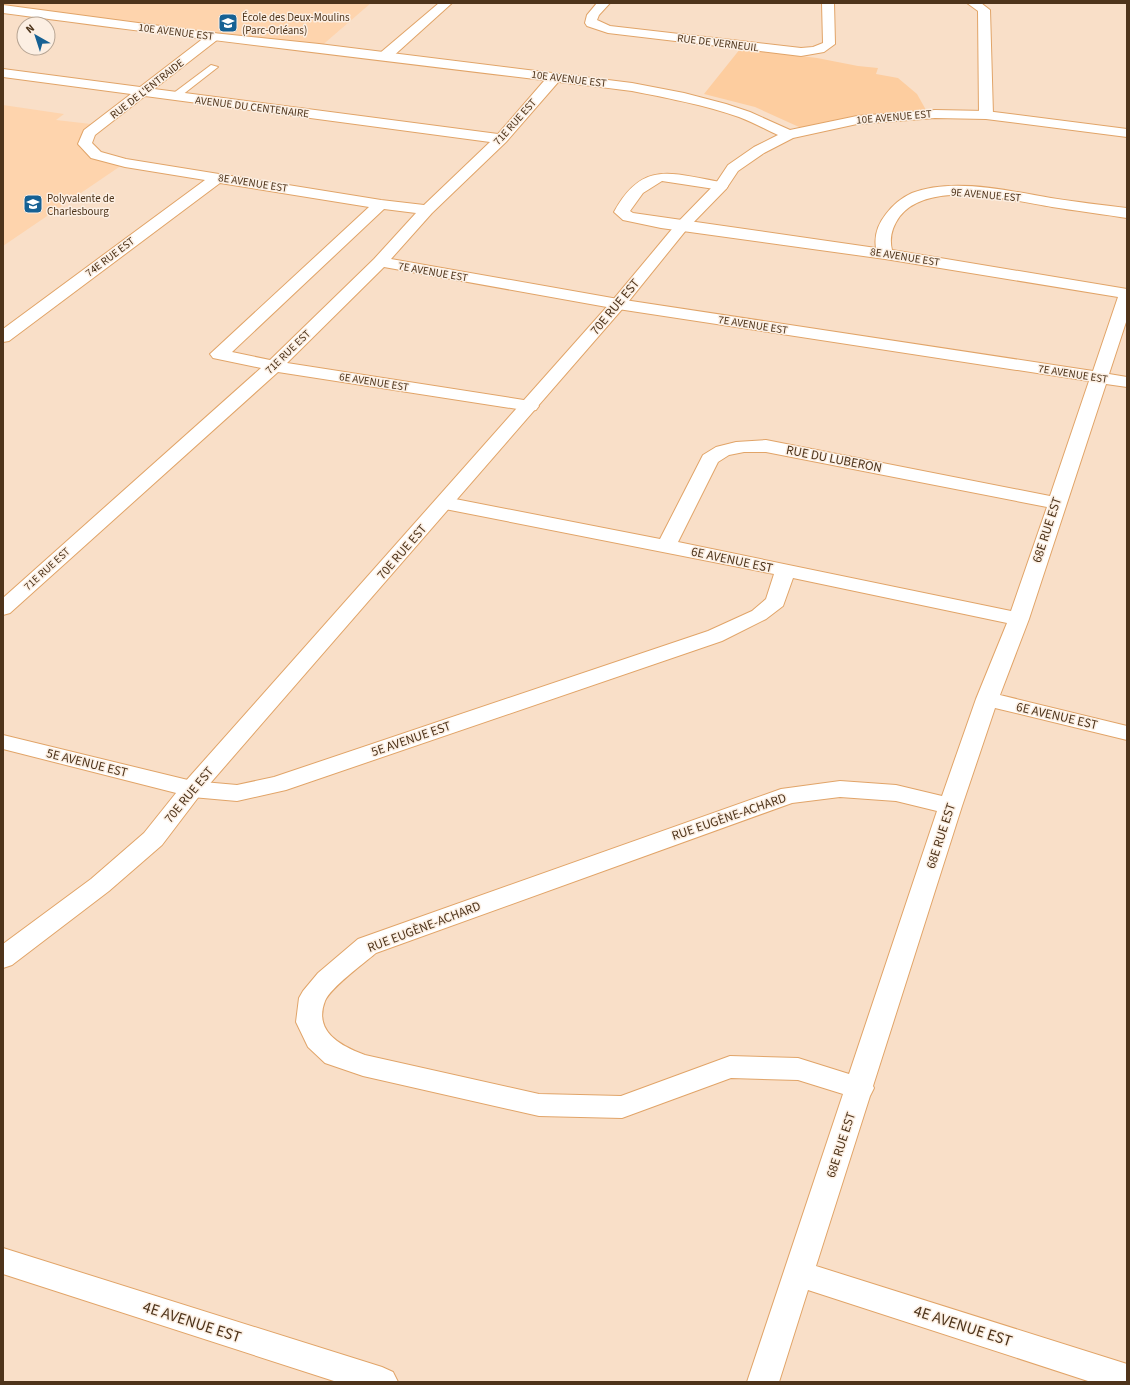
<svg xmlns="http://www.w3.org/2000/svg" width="1130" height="1385" font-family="'Source Sans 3',sans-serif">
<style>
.built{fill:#fed4ad}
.green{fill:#fdcd9f}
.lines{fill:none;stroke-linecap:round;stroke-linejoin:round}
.lane-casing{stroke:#e1a468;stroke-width:2}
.street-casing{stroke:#e1a468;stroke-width:2}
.secondary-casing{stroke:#e1a468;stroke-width:2}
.lane{fill:#fff;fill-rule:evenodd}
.street{fill:#fff;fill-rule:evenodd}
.secondary{fill:#fff;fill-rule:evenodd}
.labels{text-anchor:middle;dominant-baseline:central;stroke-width:3;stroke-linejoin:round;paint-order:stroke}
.far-poi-label{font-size:11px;fill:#4e341b;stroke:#fcefe3;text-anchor:start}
.far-street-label{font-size:11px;fill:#4e341b;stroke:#fcefe3}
.street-label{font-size:13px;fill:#4e341b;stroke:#fcefe3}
.near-street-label{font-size:16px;fill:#4e341b;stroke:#fcefe3}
</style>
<rect width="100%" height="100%" fill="#f9dfc8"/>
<path class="built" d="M371,3L319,48L3,9L4,3Z
M3,105L64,114L56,120L100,125L85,144L96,155L125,163L3,246Z"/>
<path class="green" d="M740,49L817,58L858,66L878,68L876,74L898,78L917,94L926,110L875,114L810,127H799L755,107L704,94Z"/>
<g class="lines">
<defs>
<path id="lane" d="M211,65L218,67L177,99H171V95Z"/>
<path id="street" d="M439,3H452L390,59H380L379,56L380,53Z
M597,3H610L599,15L597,20L610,26L801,48L813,47L823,43L822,3H834L835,44L824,52L801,56L608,33L587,26L585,23L587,15Z
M967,3H981L990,10L993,115L991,118H981L979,115L978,11Z
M213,33L217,34L219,37L217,40L154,89L498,134L550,74H560L562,77L560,80L506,142L432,213L391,259L618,299L1093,371L1118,297L885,259L661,228L623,220L614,212C643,159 672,174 721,182L726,183L728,186L726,189L721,190L662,181L643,193L630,211L633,213L876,248C874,236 878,224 886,214C893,205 901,198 912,193C952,177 1010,191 1051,198C1076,202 1102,205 1127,208V218C1102,214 1077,211 1052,207C1010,200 930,179 900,216C892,227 889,238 892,250L1127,289V319L1109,374L1127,377V387L1106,384L1029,619L1000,695L1127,726V740L995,708L962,806L873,1086L874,1088L870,1096L816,1266L1127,1364V1382H1091L808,1290L779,1382H747L843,1094L798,1080L731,1078L622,1118L539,1116L363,1076L325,1063L308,1047L296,1022L299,998L303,991L318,973L358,939L781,789L840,781L896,785L942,796L976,699L1007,623L793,578L783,606L766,619L722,641L286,790L237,801L192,797L3,749V735L192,781L237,785L274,777L708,631L752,611L766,599L774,574L445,509L438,507L435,503L438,499L445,497L660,539L703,455L716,447L736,442L766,440L1050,496L1089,381L618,309L384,267L287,363L530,401L536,402L539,406L536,410L530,411L278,372L10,613L3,615V598L261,368L213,358L210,354L369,207L220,183L9,341L3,342V329L205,180L125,167L91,158L78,144L84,130L131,94L3,77V69L140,87L209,34ZM145,96L490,142L424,205L381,200L126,159L101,152L92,143L95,135ZM384,209L416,213L374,259L270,360L232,352ZM744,452H766L1047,507L1011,611L678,542L718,462L729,455ZM840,797L896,801L937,811L849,1074L798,1058L730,1056L621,1096L539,1094L365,1055C341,1046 313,1032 325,1001C330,988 364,963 376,953L792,803Z
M3,1248L382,1367L393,1372L398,1382H337L3,1274Z"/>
<path id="secondary" d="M3,5L213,33L319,44L632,83L684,93L726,104L750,112L790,130L857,116L935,110L986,111L1127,129V137L986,119L935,118L857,124L793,138L764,153L738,171L726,189L687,229L624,307L200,795L162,845L109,891L12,965L3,968V944L91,879L144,833L184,783L612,301L677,223L716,183L728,165L754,147L778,135C765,129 752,122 739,117C704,105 668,98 632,91C422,65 212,41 3,13Z"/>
</defs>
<use href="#lane" class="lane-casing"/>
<use href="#street" class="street-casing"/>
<use href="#secondary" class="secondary-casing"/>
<use href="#lane" class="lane"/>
<use href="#street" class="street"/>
<use href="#secondary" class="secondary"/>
</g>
<defs>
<symbol id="school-square" viewBox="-11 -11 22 22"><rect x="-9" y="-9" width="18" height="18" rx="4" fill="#166194" stroke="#fcefe3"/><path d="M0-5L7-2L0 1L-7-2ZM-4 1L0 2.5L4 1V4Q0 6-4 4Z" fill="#fff"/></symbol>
</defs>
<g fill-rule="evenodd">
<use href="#school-square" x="217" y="12" width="22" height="22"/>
<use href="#school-square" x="22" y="193" width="22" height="22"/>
</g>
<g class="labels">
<g class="far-poi-label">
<text x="242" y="17">École des Deux-Moulins<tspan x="242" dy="13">(Parc-Orléans)</tspan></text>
<text x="47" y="198">Polyvalente de<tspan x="47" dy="13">Charlesbourg</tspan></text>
</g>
<g class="far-street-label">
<text transform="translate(176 32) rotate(7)">10E AVENUE EST</text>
<text transform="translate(718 43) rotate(7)">RUE DE VERNEUIL</text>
<text transform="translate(569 79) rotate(7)">10E AVENUE EST</text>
<text transform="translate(147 89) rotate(-38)">RUE DE L'ENTRAIDE</text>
<text transform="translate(252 107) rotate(7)">AVENUE DU CENTENAIRE</text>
<text transform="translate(894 117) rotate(-5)">10E AVENUE EST</text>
<text transform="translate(515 122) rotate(-48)">71E RUE EST</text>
<text transform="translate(253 183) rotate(9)">8E AVENUE EST</text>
<text transform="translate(986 195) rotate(5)">9E AVENUE EST</text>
<text transform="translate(110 257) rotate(-37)">74E RUE EST</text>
<text transform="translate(905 257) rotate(9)">8E AVENUE EST</text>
<text transform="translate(433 272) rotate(10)">7E AVENUE EST</text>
<text transform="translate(753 325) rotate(9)">7E AVENUE EST</text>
<text transform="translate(288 352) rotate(-44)">71E RUE EST</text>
<text transform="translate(1073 374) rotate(9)">7E AVENUE EST</text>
<text transform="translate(374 382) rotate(9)">6E AVENUE EST</text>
<text transform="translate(47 569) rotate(-42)">71E RUE EST</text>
</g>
<g class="street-label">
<text transform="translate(615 307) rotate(-50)">70E RUE EST</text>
<text transform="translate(834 459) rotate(11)">RUE DU LUBERON</text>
<text transform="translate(1047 530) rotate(-72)">68E RUE EST</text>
<text transform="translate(402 552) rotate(-49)">70E RUE EST</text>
<text transform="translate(732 560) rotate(12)">6E AVENUE EST</text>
<text transform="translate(1057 716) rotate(13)">6E AVENUE EST</text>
<text transform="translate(411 739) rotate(-19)">5E AVENUE EST</text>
<text transform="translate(87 763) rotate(14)">5E AVENUE EST</text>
<text transform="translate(189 795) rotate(-50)">70E RUE EST</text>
<text transform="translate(729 817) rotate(-19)">RUE EUGÈNE-ACHARD</text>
<text transform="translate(941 836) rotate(-72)">68E RUE EST</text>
<text transform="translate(424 927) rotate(-21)">RUE EUGÈNE-ACHARD</text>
<text transform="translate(841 1145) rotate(-72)">68E RUE EST</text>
</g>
<g class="near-street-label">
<text transform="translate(192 1322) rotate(18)">4E AVENUE EST</text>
<text transform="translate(963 1326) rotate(18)">4E AVENUE EST</text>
</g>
</g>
<rect width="1130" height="1385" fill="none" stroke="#4e341b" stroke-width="8"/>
<g transform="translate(36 36) rotate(321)"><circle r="19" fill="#fcefe3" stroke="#b6a493"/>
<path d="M0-3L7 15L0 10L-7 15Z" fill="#166194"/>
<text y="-6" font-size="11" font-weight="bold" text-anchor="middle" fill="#4e341b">N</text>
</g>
</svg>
